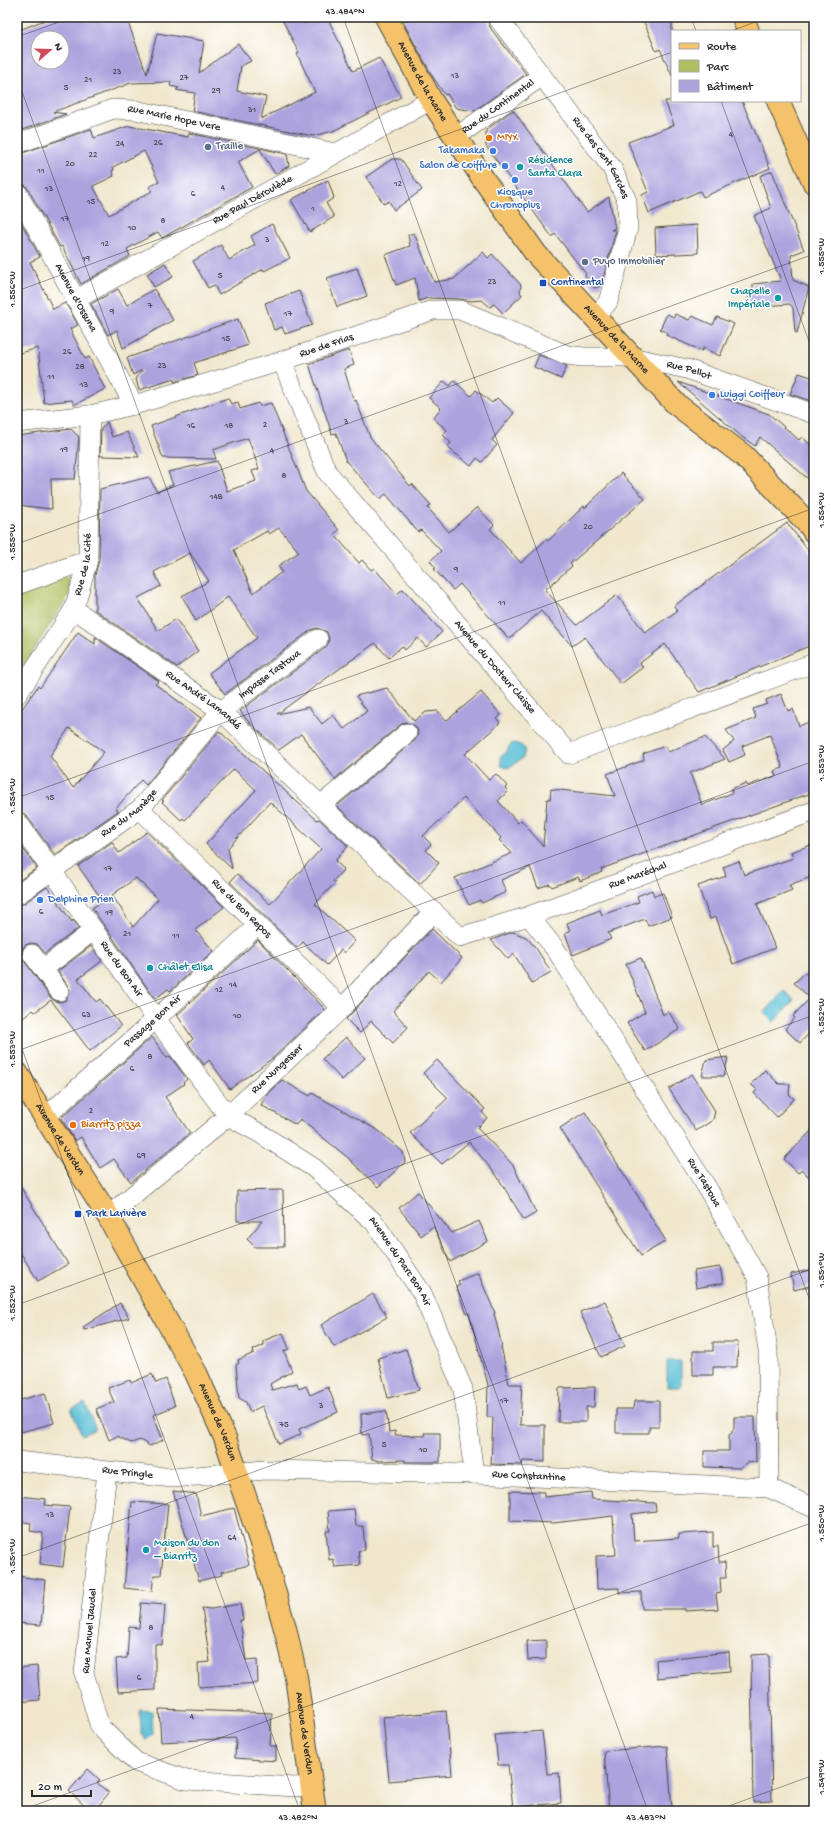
<svg xmlns="http://www.w3.org/2000/svg" width="831" height="1828" font-family="'Gochi Hand',sans-serif">
<style>
.green{fill:#b0bf61;stroke:#6e7546}
.water{fill:#58bfd6;stroke:#427580}
.building{fill:#aca3de;fill-rule:evenodd}
.lines{fill:none;stroke-linecap:round;stroke-linejoin:round}
.minor-casing{stroke:#494743;stroke-width:20}
.major-casing{stroke:#494743;stroke-width:24}
.minor{stroke:#fff;stroke-width:19}
.major{stroke:#f4c26a;stroke-width:22}
.ticks{fill:none;stroke:#2b2b2b;stroke-width:1;stroke-opacity:0.45}
.food-dot{fill:#e8710a;stroke:#fff;stroke-width:1.5}
.service-dot{fill:#5c6f8a;stroke:#fff;stroke-width:1.5}
.shop-dot{fill:#3f7fe0;stroke:#fff;stroke-width:1.5}
.culture-dot{fill:#0f9aa8;stroke:#fff;stroke-width:1.5}
.transit-dot{fill:#1a4fb4;stroke:#fff;stroke-width:1.5}
.labels{text-anchor:middle;dominant-baseline:central;stroke-width:3;stroke-linejoin:round;paint-order:stroke}
.number-label{font-size:9px;fill:#4b4958}
.street-label{font-size:11px;fill:#2b2b2b;stroke:#fff}
.food-label{font-size:11px;fill:#c56008;stroke:#fff;text-anchor:start}
.service-label{font-size:11px;fill:#4e5e75;stroke:#fff;text-anchor:start}
.shop-label{font-size:11px;fill:#366cbe;stroke:#fff;text-anchor:end}
.culture-label{font-size:11px;fill:#0d838f;stroke:#fff;text-anchor:start}
.transit-label{font-size:11px;fill:#164399;stroke:#fff;text-anchor:start}
.neatline{fill:none;stroke:#2b2b2b;stroke-width:1.5}
.ticks-label{font-size:10px;text-anchor:middle;fill:#2b2b2b}
</style>
<rect width="100%" height="100%" fill="#fff"/>
<filter id="ink" filterUnits="userSpaceOnUse"><feTurbulence type="fractalNoise" baseFrequency=".025" numOctaves="2"/><feDisplacementMap in="SourceGraphic" scale="8" xChannelSelector="R" yChannelSelector="G"/><feConvolveMatrix kernelMatrix="1 2 1 2 8 2 1 2 1" color-interpolation-filters="sRGB"/></filter>
<filter id="wash" filterUnits="userSpaceOnUse"><feTurbulence type="fractalNoise" baseFrequency=".012" numOctaves="4" result="noise"/><feDisplacementMap in="SourceGraphic" scale="16" xChannelSelector="R" yChannelSelector="G"/><feGaussianBlur stdDeviation="0.9" result="paint"/><feColorMatrix in="noise" values="0 0 0 0 0 0 0 0 0 0 0 0 0 0 0 0 0 1.4 0 .05"/><feComposite in="paint" operator="in"/></filter>
<g filter="url(#wash)">
<rect width="100%" height="100%" fill="#f0e7cd"/>
<path class="green" d="M65,576L68,579L70,593L24,665L17,646V595Z"/>
<path class="water" d="M514,743L521,745L525,749L523,758L508,768L501,766L500,757L506,753L510,745Z
M784,991L794,1000L774,1022L764,1013Z
M667,1361H681V1387H667Z
M85,1403L96,1429L82,1435L71,1409Z
M140,1710L152,1711L153,1734L148,1739H145L143,1735H141Z"/>
<g id="blocks">
<path class="building" d="M52,17H126L147,74L157,33L204,41L199,73L238,44L251,61L241,66L237,91L266,97L261,119L315,92L297,54L299,53L281,17H302L304,23L319,17H327L353,71L379,58L401,97L333,131L313,136L192,111L195,93L176,90L179,88L170,86L171,82L131,83L53,112L66,114L17,132V31ZM38,38H62V62H38Z
M412,17H486L491,29L526,74L474,111L456,108L447,94L445,95L433,77L403,22Z
M642,17H672V76L660,49L656,51Z
M665,101H742L770,168L703,197L700,191L649,213L642,195L648,192L628,142L674,125Z
M513,110L587,212L609,197L615,228L611,230H616L601,286L594,288L585,276L586,274L555,234L552,237L486,146V130Z
M129,126L188,137L189,133L287,154L289,166L275,174L260,149L238,162L252,187L162,238L158,232L127,249L130,256L81,284L62,246L60,247L27,187L22,182L17,181V155L91,129L94,138ZM144,151L159,182L149,187L152,191L109,215L93,186L114,176L112,171L114,170L113,167Z
M392,159H401L422,190L394,210L389,201L384,204L366,177Z
M772,171L804,250L791,255L793,280L809,287L797,333L795,332L793,308L790,304L750,307L748,291L753,290V284L781,281L754,216L771,208L760,176Z
M328,180L334,198L326,203L334,217L310,232L291,200Z
M17,215L40,257L30,262L53,309L65,303L69,309L78,325L70,329L85,359L89,357L105,389L74,405L72,400L44,403L38,348L17,354Z
M272,224L290,258L264,271L263,269L219,295L214,285L208,288L193,261L221,245L229,260L255,245L251,236Z
M697,225L698,253L656,255L655,228Z
M414,233L434,282L454,279L483,252L488,258L492,254L521,285L520,292L522,295L503,313L494,304L490,307L482,300L471,301L460,299L428,298L419,301L415,278L396,285L385,255L410,246L408,235Z
M165,263L173,277L154,287L147,274Z
M357,268L367,296L337,307L327,278Z
M118,289L127,305L154,289L173,320L123,348L117,330L108,335L91,304Z
M299,291L312,325L285,334L282,327L274,330L265,303Z
M667,314L674,317L675,314L689,320L692,316L713,325L717,317L734,324L720,356L703,348L702,351L666,335L667,332L660,329Z
M238,319L248,345L194,363L198,375L174,382V379L139,390L136,379L142,370L133,375L127,358Z
M349,350L354,365L344,369L354,401L356,400L370,437L410,486L412,484L431,505L428,508L449,532L477,507L494,525L490,529L521,563L547,539L548,541L584,506L585,508L621,473L645,499L570,564L572,566L545,590L577,625L617,595L645,633L677,611L674,606L787,523L814,558V644L699,692L665,644L640,663L643,667L621,684L585,637L572,646L541,611L509,639L460,584L453,590L434,569L436,568L430,561L441,551L421,530L418,532L386,494L380,499L346,461L336,433L332,434L309,364Z
M539,355L567,366L561,379L534,367Z
M799,373L814,378V402L790,394Z
M444,381L450,386L454,381L471,396L476,390L492,403L497,398L514,413L492,440L497,445L482,462L477,458L471,466L447,447L451,443L443,435L447,430L433,418L441,408L429,398Z
M678,382L769,414L799,440L802,437L814,448V484L760,437L755,446L742,437Z
M228,398L231,404L238,402L240,409L258,403L260,406L271,403L306,491L339,530L334,534L359,563L362,560L371,570L374,568L397,594L403,589L442,632L426,647L418,638L405,650L402,646L389,658L375,643L277,714L309,707L322,724L333,715L344,729L367,711L356,696L387,688L414,721L426,712L438,711L446,721L481,692L501,715L497,719L500,723L465,754L489,780L496,774L507,786L505,788L508,791L498,801L518,823L521,820L543,846L547,799H550L551,789L615,796L607,774L644,760L643,754L665,746L668,752L705,737L725,759L690,773L702,805L732,793L731,789L746,783L747,786L776,776L774,771L783,768L770,735L742,746L745,755L729,762L723,750L734,741L726,730L756,718L753,709L767,704L766,700L781,694L788,711L793,709L799,726L814,720V792L601,869L602,872L580,881L578,877L552,887L550,884L538,888L530,867L501,880L506,892L482,903L480,900L469,905L455,878L512,853L499,840L501,838L464,798L423,836L431,844L426,850L439,863L420,884L337,806L414,741L417,737L418,731L415,726L405,722L400,725L335,779L301,734L279,750L248,721L240,711L325,648L328,644L329,638L327,632L317,628L311,630L225,694L209,673L257,638L228,597L196,621L182,596L209,581L190,553L154,572L161,586L138,598L158,631L176,619L198,651L177,667L95,610V575L99,560L100,489L149,477L157,492L173,485L168,472L217,461L227,491L256,481L252,471L259,469L248,438L213,450L216,459L163,458L151,426ZM279,528L299,552L278,566L282,572L253,593L234,550L267,531L269,534Z
M107,422L112,437L127,432L139,457L100,456L101,429Z
M71,429L79,437L75,479H51L52,509L25,506L17,503V436Z
M78,632L95,644V637L159,681L155,684L201,718L146,785L141,780L116,808L118,811L55,855L26,815L17,810V716L38,686L40,688ZM69,728L104,752L73,788L50,756Z
M219,731L317,820L319,819L348,846L335,861L344,869L333,881L335,883L315,904L355,941L344,953L341,950L327,965L303,942L297,948L230,882L237,874L270,904L321,849L270,802L228,848L232,869L206,844L256,790L234,769L185,820L183,818L181,820L162,802L164,801L162,800Z
M147,832L224,907L195,930L214,951L170,991L168,989L155,999L92,908L103,901L78,866L112,842L119,853ZM136,878L158,899L133,927L112,895Z
M17,840L37,868L17,882Z
M814,844V876L789,885L792,890L757,904L775,948L733,964L716,917L710,919L698,886L726,876L723,867L739,861L744,875L793,858L791,852Z
M47,887L72,922L73,920L79,928L45,953L37,944L31,943L25,945L22,950L21,956L50,997L55,1001L61,1002L66,1000L70,990L58,971L91,946L102,961L78,979L96,1002L100,999L121,1026L90,1051L51,1000L35,1012L33,1010L17,1023V906L23,904Z
M652,890L654,896L663,893L672,917L648,926L645,919L608,933L611,939L573,955L565,933L570,931L567,923L600,910L602,915L639,902L637,896Z
M432,929L462,958L441,982L429,971L393,1011L408,1027L393,1043L371,1021L360,1033L346,1019Z
M513,932L526,937L536,948L551,972L532,983L514,954L508,959L491,940Z
M258,940L325,1009L273,1058L230,1089L209,1060L204,1065L188,1043L193,1039L177,1015Z
M641,958L663,1015L668,1011L680,1029L645,1051L627,1023L645,1012L626,964Z
M805,973L814,982V1028L800,1043L785,1029L795,1018L793,1016L810,998L794,983Z
M152,1037L167,1058L170,1056L187,1079L183,1083L184,1084L165,1097L190,1133L131,1182L114,1159L100,1168L81,1137L75,1141L61,1118Z
M346,1037L365,1058L342,1080L322,1059Z
M728,1057L724,1076H702L706,1060Z
M437,1060L485,1109L482,1112L487,1118L477,1128L513,1165L536,1213L524,1220L497,1176L469,1142L442,1164L410,1133L448,1098L423,1073Z
M765,1070L779,1084H790L789,1094L794,1099L777,1117L754,1093L757,1090L751,1084Z
M692,1074L715,1111L713,1120L696,1131L669,1089Z
M282,1080L310,1096L312,1093L379,1131L403,1152L405,1162L378,1187L347,1157L300,1119L296,1125L261,1105L268,1093Z
M585,1112L666,1241L641,1256L560,1128Z
M814,1128V1182L802,1170L798,1173L784,1159Z
M17,1181L68,1264L38,1281L17,1247Z
M283,1190L284,1247H255L247,1239L262,1221H237V1191Z
M418,1192L452,1233L479,1221L488,1241L450,1262L433,1226L421,1236L399,1208Z
M720,1267L723,1283L696,1288L694,1271Z
M814,1269V1285L794,1290L791,1274Z
M478,1273L495,1313H494L502,1346H501L509,1384H522L520,1425H545V1462L523,1461L522,1465L491,1464L493,1417H487L488,1385L469,1313L467,1314L456,1287L460,1285L458,1281Z
M373,1294L387,1317L334,1347L321,1325Z
M605,1301L625,1346L601,1357L580,1312Z
M120,1303L129,1318L84,1330L83,1327Z
M283,1333L289,1349L284,1351L292,1371L270,1384L272,1390L297,1383L299,1389L306,1386L310,1395L328,1387L338,1412L299,1429L301,1434L279,1444L262,1406L250,1412L246,1402L239,1398L236,1365L239,1363L238,1360L254,1353L253,1350L264,1345L263,1341Z
M713,1342H738L737,1367H713V1375H693V1351H713Z
M406,1349L419,1390L388,1398L378,1358Z
M152,1374L156,1383L166,1379L175,1406L153,1415L163,1440L150,1446L140,1440L131,1443L117,1436L109,1440L96,1409L114,1402L108,1388L130,1380L131,1383Z
M595,1387L594,1407H586V1422H558L559,1388Z
M45,1393L54,1423L21,1432L17,1417V1401Z
M634,1401H659V1427H649V1433H616V1409H633Z
M386,1411L389,1432L395,1431V1435L425,1436L424,1433H440V1462H405V1460L379,1461L372,1459L369,1434L362,1435L361,1414Z
M734,1417H755L756,1462L747,1463L740,1468L704,1467V1451H729V1435L732,1433V1430L734,1429Z
M173,1491L196,1494L201,1516L234,1508L249,1565L221,1572L222,1575L199,1581Z
M510,1491L544,1492V1497L591,1492L592,1499L655,1503L656,1511L632,1514L634,1541L679,1538V1534L713,1532V1547L718,1546L719,1562H725L726,1578H720L721,1593L716,1594L718,1609L685,1611V1609H642L641,1592L619,1593V1588L597,1589L596,1556L616,1555L613,1516L553,1523L510,1521Z
M18,1496L46,1499L45,1505L70,1507L63,1567L40,1564L43,1533L30,1531L31,1523L17,1521Z
M132,1502L168,1504L161,1575H154L152,1591L124,1588Z
M354,1509L356,1526H363L365,1550L358,1551L360,1565L335,1567L333,1559L329,1560L326,1531H330L328,1511Z
M17,1576L45,1580L41,1625L17,1623Z
M141,1603L165,1605L162,1645L155,1644V1690L118,1692L116,1659L127,1658L129,1627L139,1628Z
M240,1604L243,1620H240L246,1660L257,1659L258,1683L199,1687L198,1663L210,1662L202,1608L211,1609Z
M546,1640V1659L528,1660L527,1641Z
M729,1652L730,1671L657,1678L656,1660Z
M769,1654L772,1801L753,1802L751,1655Z
M37,1666L40,1700L17,1702V1668Z
M159,1709L272,1713L270,1746H276V1761L235,1758L236,1738L161,1742Z
M446,1711L452,1775L389,1781L383,1717Z
M542,1731L547,1774L559,1773L561,1803L513,1807L508,1765H498L495,1735Z
M667,1746L672,1808L648,1811H609L604,1751Z
M88,1769L100,1780L97,1783L109,1793L94,1811H90L69,1791Z"/>
</g>
</g>
<g filter="url(#ink)">
<use href="#blocks" fill-opacity="0" stroke="#494743" stroke-width="1"/>
<g class="lines">
<defs>
<g id="minor">
<path id="s1" d="M497,17L612,168L627,201L628,228L608,302L595,317"/>
<path id="s2" d="M456,137L542,76"/>
<path id="s3" d="M17,144L113,109L135,110L335,153"/>
<path id="s4" d="M17,192L134,405"/>
<path id="s5" d="M75,300L431,100"/>
<path id="s6" d="M282,361L327,472L569,754L814,663"/>
<path id="s7" d="M17,423L90,415L134,405L282,361L433,310H460L567,355L583,357H631L687,369L814,414"/>
<path d="M17,585L88,560"/>
<path id="s8" d="M74,609L221,711L460,937L529,916L814,811"/>
<path id="s9" d="M17,695L74,609L88,560L90,415"/>
<path d="M321,805L407,733"/>
<path id="s10" d="M140,809L342,1008"/>
<path id="s11" d="M17,821L156,1019L228,1116L261,1134L314,1168L374,1222L422,1293L463,1389L474,1474"/>
<path id="s12" d="M17,895L140,809L221,711L318,639"/>
<path id="s13" d="M529,916L556,950L705,1184L757,1277L768,1351L769,1488"/>
<path d="M32,954L59,991"/>
<path d="M43,969L94,930"/>
<path id="s14" d="M45,1117L156,1019L258,925"/>
<path id="s15" d="M108,1216L228,1116L342,1008L434,911"/>
<path id="s16" d="M17,1461L173,1478L265,1470L474,1474L769,1488L814,1508"/>
<path d="M107,1472L84,1673L100,1727L136,1762L186,1780L294,1787L312,1786"/>
</g>
<g id="major">
<path id="s17" d="M386,17L431,100L484,180L536,254L676,404L744,456L810,526L814,532"/>
<path d="M743,17L748,31"/>
<path d="M778,101L814,183"/>
<path id="s18" d="M17,1073L108,1216L196,1373L225,1438L260,1540L286,1632L296,1677L315,1811"/>
</g>
</defs>
<use href="#minor" class="minor-casing"/>
<use href="#major" class="major-casing"/>
<use href="#minor" class="minor"/>
<use href="#major" class="major"/>
</g>
</g>
<path class="ticks" d="M343,17L814,1312M691,17L696,31M731,31L769,17M17,37L73,17M17,78L648,1811M721,101L814,355M17,291L672,52M17,544L814,254M17,798L814,508M17,1035L300,1811M17,1051L814,761M17,1305L814,1015M17,1558L814,1268M19,1811L814,1522M715,1811L814,1775"/>
<g class="food-dot">
<circle cx="489" cy="138" r="4"/>
<circle cx="73" cy="1125" r="4"/>
</g>
<g class="service-dot">
<circle cx="208" cy="147" r="4"/>
<circle cx="585" cy="262" r="4"/>
</g>
<g class="shop-dot">
<circle cx="493" cy="151" r="4"/>
<circle cx="505" cy="166" r="4"/>
<circle cx="515" cy="180" r="4"/>
<circle cx="712" cy="395" r="4"/>
<circle cx="40" cy="900" r="4"/>
</g>
<g class="culture-dot">
<circle cx="520" cy="167" r="4"/>
<circle cx="778" cy="298" r="4"/>
<circle cx="150" cy="968" r="4"/>
<circle cx="146" cy="1550" r="4"/>
</g>
<g class="transit-dot">
<rect x="539" y="279" width="8" height="8" rx="2"/>
<rect x="74" y="1210" width="8" height="8" rx="2"/>
</g>
<g class="labels">
<g class="number-label">
<text x="117" y="72">23</text>
<text x="455" y="76">13</text>
<text x="184" y="78">27</text>
<text x="88" y="80">21</text>
<text x="66" y="88">5</text>
<text x="216" y="91">29</text>
<text x="252" y="110">31</text>
<text x="731" y="135">4</text>
<text x="158" y="143">26</text>
<text x="120" y="144">24</text>
<text x="93" y="155">22</text>
<text x="70" y="164">20</text>
<text x="41" y="171">11</text>
<text x="398" y="184">12</text>
<text x="223" y="188">4</text>
<text x="49" y="189">13</text>
<text x="193" y="194">6</text>
<text x="91" y="202">15</text>
<text x="313" y="209">1</text>
<text x="65" y="219">17</text>
<text x="163" y="221">8</text>
<text x="132" y="228">10</text>
<text x="267" y="240">3</text>
<text x="105" y="244">12</text>
<text x="86" y="259">19</text>
<text x="220" y="276">5</text>
<text x="492" y="282">23</text>
<text x="150" y="306">7</text>
<text x="112" y="312">9</text>
<text x="288" y="314">17</text>
<text x="226" y="339">15</text>
<text x="67" y="352">26</text>
<text x="162" y="366">23</text>
<text x="80" y="367">28</text>
<text x="51" y="377">11</text>
<text x="84" y="385">13</text>
<text x="346" y="422">3</text>
<text x="265" y="425">2</text>
<text x="191" y="426">16</text>
<text x="229" y="426">18</text>
<text x="64" y="450">19</text>
<text x="272" y="451">4</text>
<text x="284" y="476">8</text>
<text x="216" y="497">14B</text>
<text x="588" y="527">20</text>
<text x="456" y="570">9</text>
<text x="502" y="603">11</text>
<text x="50" y="798">15</text>
<text x="108" y="869">17</text>
<text x="41" y="912">6</text>
<text x="109" y="913">19</text>
<text x="127" y="934">21</text>
<text x="176" y="936">11</text>
<text x="233" y="985">14</text>
<text x="219" y="990">12</text>
<text x="86" y="1015">63</text>
<text x="237" y="1016">10</text>
<text x="150" y="1057">8</text>
<text x="132" y="1069">6</text>
<text x="91" y="1111">2</text>
<text x="141" y="1156">69</text>
<text x="504" y="1401">17</text>
<text x="321" y="1406">3</text>
<text x="284" y="1425">75</text>
<text x="384" y="1445">5</text>
<text x="423" y="1450">10</text>
<text x="50" y="1515">13</text>
<text x="232" y="1538">64</text>
<text x="151" y="1628">8</text>
<text x="139" y="1678">6</text>
<text x="192" y="1717">4</text>
</g>
<g class="street-label">
<text stroke="none"><textPath href="#s17" startOffset="74">Avenue de la Marne</textPath></text>
<text stroke="none"><textPath href="#s2" startOffset="52">Rue du Continental</textPath></text>
<text stroke="none"><textPath href="#s3" startOffset="164">Rue Marie Hope Vere</textPath></text>
<text stroke="none"><textPath href="#s1" startOffset="175">Rue des Cent Gardes</textPath></text>
<text stroke="none"><textPath href="#s5" startOffset="204">Rue Paul Déroulède</textPath></text>
<text stroke="none"><textPath href="#s4" startOffset="121">Avenue d'Ossuna</textPath></text>
<text stroke="none"><textPath href="#s17" startOffset="398">Avenue de la Marne</textPath></text>
<text stroke="none"><textPath href="#s7" startOffset="320">Rue de Frias</textPath></text>
<text stroke="none"><textPath href="#s7" startOffset="699">Rue Pellot</textPath></text>
<text stroke="none"><textPath href="#s9" startOffset="149">Rue de la Cité</textPath></text>
<text stroke="none"><textPath href="#s6" startOffset="377">Avenue du Docteur Claisse</textPath></text>
<text stroke="none"><textPath href="#s12" startOffset="338">Impasse Tastoua</textPath></text>
<text stroke="none"><textPath href="#s8" startOffset="158">Rue André Lamandé</textPath></text>
<text stroke="none"><textPath href="#s12" startOffset="139">Rue du Manège</textPath></text>
<text stroke="none"><textPath href="#s8" startOffset="696">Rue Maréchal</textPath></text>
<text stroke="none"><textPath href="#s10" startOffset="142">Rue du Bon Repos</textPath></text>
<text stroke="none"><textPath href="#s11" startOffset="181">Rue du Bon Air</textPath></text>
<text stroke="none"><textPath href="#s14" startOffset="144">Passage Bon Air</textPath></text>
<text stroke="none"><textPath href="#s15" startOffset="224">Rue Nungesser</textPath></text>
<text stroke="none"><textPath href="#s18" startOffset="79">Avenue de Verdun</textPath></text>
<text stroke="none"><textPath href="#s13" startOffset="319">Rue Tastoua</textPath></text>
<text stroke="none"><textPath href="#s11" startOffset="591">Avenue du Parc Bon Air</textPath></text>
<text stroke="none"><textPath href="#s18" startOffset="403">Avenue de Verdun</textPath></text>
<text stroke="none"><textPath href="#s16" startOffset="111">Rue Pringle</textPath></text>
<text stroke="none"><textPath href="#s16" startOffset="513">Rue Constantine</textPath></text>
<text transform="translate(90 1631) rotate(-85)">Rue Manuel Jaudel</text>
<text stroke="none"><textPath href="#s18" startOffset="727">Avenue de Verdun</textPath></text>
</g>
<g class="food-label">
<text x="497" y="138">MIYX</text>
<text x="81" y="1125">Biarritz pizza</text>
</g>
<g class="service-label">
<text x="216" y="147">Traille</text>
<text x="593" y="262">Puyo Immobilier</text>
</g>
<g class="shop-label">
<text x="485" y="151">Takamaka</text>
<text x="497" y="166">Salon de Coiffure</text>
<text x="515" y="193" text-anchor="middle">Kiosque<tspan x="515" dy="13">Chronoplus</tspan></text>
<text x="720" y="395" text-anchor="start">Luiggi Coiffeur</text>
<text x="48" y="900" text-anchor="start">Delphine Prien</text>
</g>
<g class="culture-label">
<text x="528" y="161">Résidence<tspan x="528" dy="13">Santa Clara</tspan></text>
<text x="770" y="292" text-anchor="end">Chapelle<tspan x="770" dy="13">Impériale</tspan></text>
<text x="158" y="968">Châlet Elisa</text>
<text x="154" y="1544">Maison du don<tspan x="154" dy="13">– Biarritz</tspan></text>
</g>
<g class="transit-label">
<text x="551" y="283">Continental</text>
<text x="86" y="1214">Park Larivère</text>
</g>
</g>
<rect width="831" height="1828" fill="none" stroke="#fff" stroke-width="44"/>
<rect x="671" y="30" width="130" height="72" fill="#ffffff" stroke="#aaaaaa"/>
<rect x="679" y="43" width="20" height="6" fill="#f4c26a" stroke="#aaaaaa"/>
<text x="707" y="50" font-size="12" fill="#2b2b2b">Route</text>
<rect x="679" y="60" width="20" height="12" fill="#b0bf61" stroke="#aaaaaa"/>
<text x="707" y="70" font-size="12" fill="#2b2b2b">Parc</text>
<rect x="679" y="80" width="20" height="12" fill="#aca3de" stroke="#aaaaaa"/>
<text x="707" y="90" font-size="12" fill="#2b2b2b">Bâtiment</text>
<g transform="translate(50 50) rotate(70)"><circle r="19" fill="#ffffff" stroke="#aaaaaa"/>
<path d="M0-3L7 15L0 10L-7 15Z" fill="#d1495b"/>
<text y="-6" font-size="11" font-weight="bold" text-anchor="middle" fill="#2b2b2b">N</text>
</g>
<path d="M32 1790v6h59v-6" fill="none" stroke="#2b2b2b" stroke-width="2"/>
<text x="38" y="1790" font-size="12" fill="#2b2b2b" stroke="#ffffff" stroke-width="3" paint-order="stroke">20 m</text>
<rect x="22" y="22" width="787" height="1784" class="neatline"/>
<g class="ticks-label">
<text x="345" y="14">43.484°N</text>
<text transform="translate(820 256) rotate(-90)" y="4">1.555°W</text>
<text transform="translate(11 289) rotate(-90)" y="4">1.556°W</text>
<text transform="translate(820 510) rotate(-90)" y="4">1.554°W</text>
<text transform="translate(11 542) rotate(-90)" y="4">1.555°W</text>
<text transform="translate(820 763) rotate(-90)" y="4">1.553°W</text>
<text transform="translate(11 796) rotate(-90)" y="4">1.554°W</text>
<text transform="translate(820 1016) rotate(-90)" y="4">1.552°W</text>
<text transform="translate(11 1049) rotate(-90)" y="4">1.553°W</text>
<text transform="translate(820 1270) rotate(-90)" y="4">1.551°W</text>
<text transform="translate(11 1303) rotate(-90)" y="4">1.552°W</text>
<text transform="translate(820 1523) rotate(-90)" y="4">1.550°W</text>
<text transform="translate(11 1556) rotate(-90)" y="4">1.551°W</text>
<text transform="translate(820 1777) rotate(-90)" y="4">1.549°W</text>
<text x="298" y="1820">43.482°N</text>
<text x="646" y="1820">43.483°N</text>
</g>
</svg>
